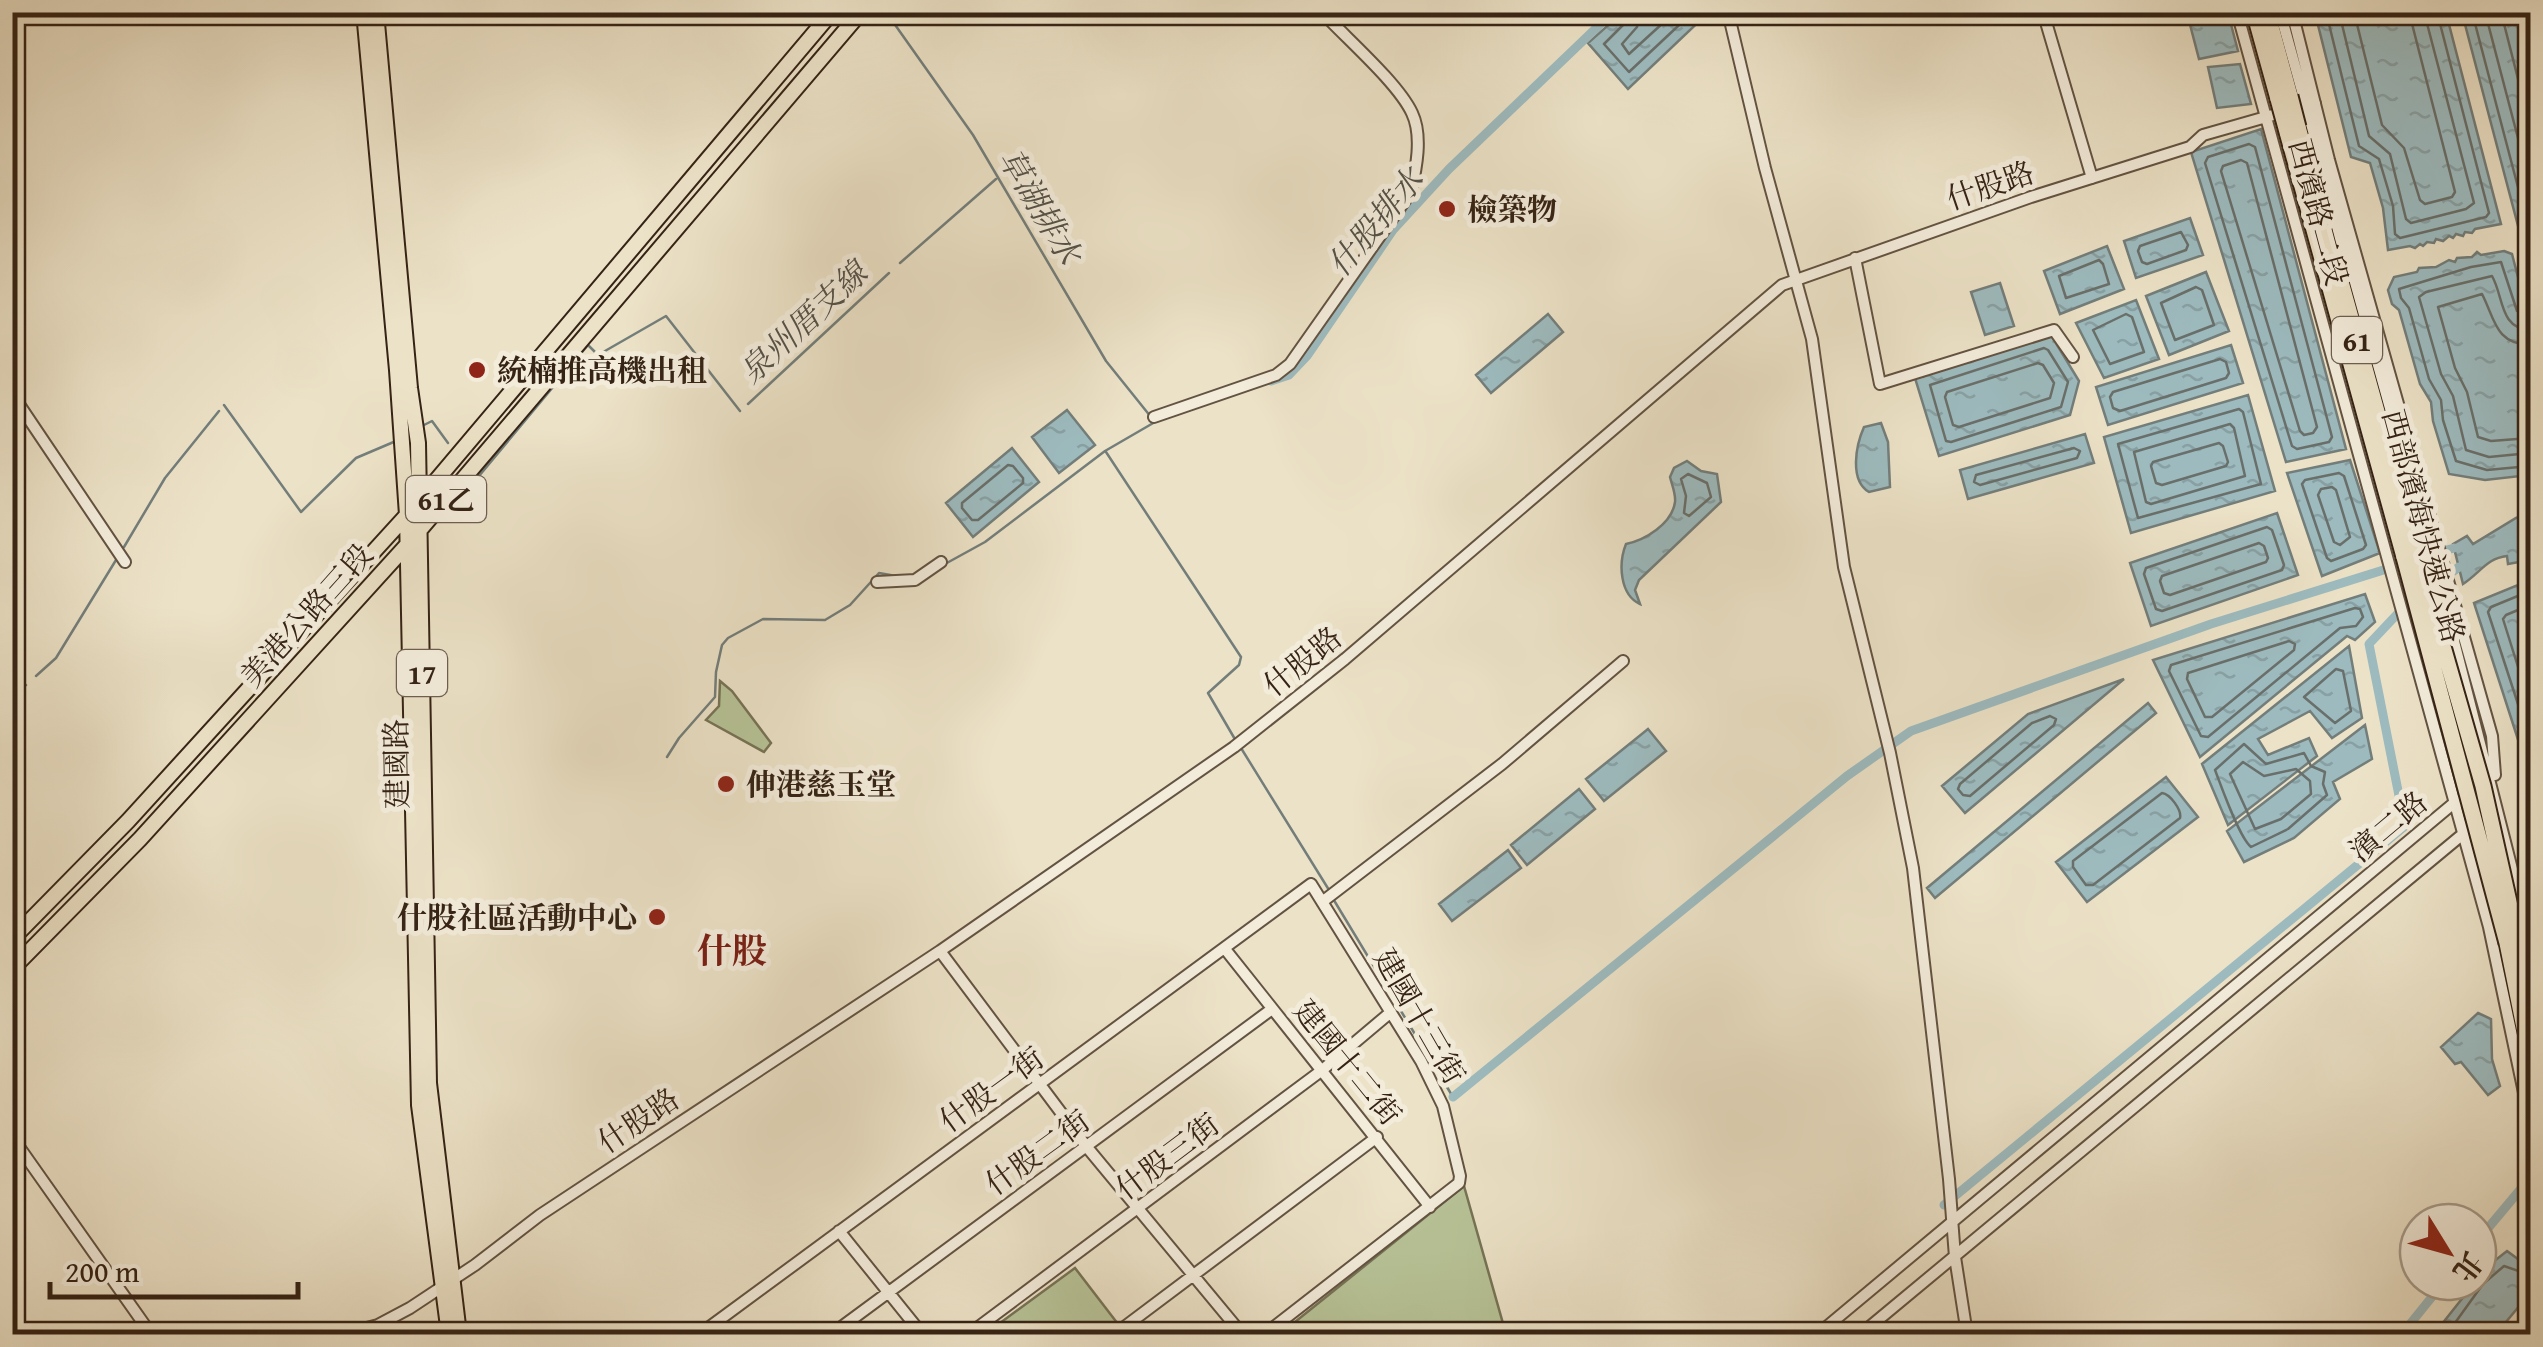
<svg xmlns="http://www.w3.org/2000/svg" width="2543" height="1347" font-family="'Gentium Book Plus','Noto Serif TC',serif">
<style>
.green{fill:#b7c397;stroke:#767356;stroke-width:2.5}
.water{fill:url(#water-ripples);stroke:#737e7b;stroke-width:2.5}
.lines{fill:none;stroke-linecap:round;stroke-linejoin:round}
.shore{stroke:#696f6a;stroke-width:2.5}
.stream{stroke:#737e7b;stroke-width:2.5}
.canal{stroke:#9dbbbf;stroke-width:9}
.minor-casing{stroke:#635342;stroke-width:14}
.major-casing{stroke:#352315;stroke-width:18}
.highway-casing{stroke:#352315;stroke-width:19}
.minor{stroke:#f3ecdb;stroke-width:10}
.major{stroke:#ece2c7;stroke-width:14}
.highway{stroke:#ece2c7;stroke-width:15}
.highway-bridge-casing{stroke:#352315;stroke-width:19;stroke-linecap:butt}
.highway-bridge{stroke:#ece2c7;stroke-width:15}
.poi-dot{fill:#8f2418;stroke:#f3ecdb;stroke-width:4}
.labels{text-anchor:middle;dominant-baseline:central;stroke-width:10;stroke-linejoin:round;paint-order:stroke}
.shield{fill:#f3ecdb;stroke:#6e5f50;stroke-width:2.5}
.shield-label{font-size:28px;font-weight:bold;fill:#352315}
.street-label{font-size:30px;fill:#352315;stroke:#f3ecdb}
.poi-label{font-size:30px;font-weight:bold;fill:#352315;stroke:#f3ecdb;text-anchor:start}
.water-label{font-size:32px;font-style:italic;fill:#545148;stroke:#f3ecdb}
.quarter-label{font-size:35px;font-weight:bold;fill:#7a1f14;stroke:#f3ecdb}
</style>
<defs>
<pattern id="water-ripples" width="26" height="14" patternUnits="userSpaceOnUse" patternTransform="scale(2.5)"><rect width="26" height="14" fill="#9dbbbf"/><path d="M2 4q2-2 4 0t4 0M15 11q2-2 4 0t4 0" fill="none" stroke="#88a0a3"/></pattern>
</defs>
<rect width="100%" height="100%" fill="#ece2c7"/>
<filter id="stains"><feTurbulence type="fractalNoise" baseFrequency=".002" numOctaves="4"/><feColorMatrix values="0 0 0 0 .2 0 0 0 0 .09 0 0 0 0 .02 0 0 0 .5 -.17"/></filter>
<radialGradient id="worn" r=".72"><stop offset=".6" stop-color="#630" stop-opacity="0"/><stop offset="1" stop-color="#630" stop-opacity=".3"/></radialGradient>
<path class="green" d="M720,681L732,691L771,743L764,752L706,720L719,706Z
M1464,1186L1506,1334H1280Z
M1075,1268L1118,1324L1105,1334H985Z"/>
<path class="water" d="M1622,13V12L1708,13L1628,89L1588,43Z
M2187,13H2228L2238,51L2199,59Z
M2315,13H2446L2501,224L2475,229L2472,233L2465,232L2463,236L2456,234L2453,238L2449,236L2443,241L2436,239L2434,243L2427,242L2423,246L2420,244L2415,248L2410,246L2388,250L2383,208L2370,163L2351,157Z
M2462,13H2530V272L2522,241Z
M2240,64L2251,104L2217,108L2208,67Z
M2261,129L2346,449L2286,462L2191,152Z
M2190,218L2203,255L2136,278L2124,241Z
M2107,246L2124,289L2060,314L2044,271Z
M2504,251L2512,254L2530,324V475L2485,480L2449,474L2433,421L2431,402L2420,384L2399,310L2392,304L2388,290L2394,277L2417,272L2419,268L2436,267L2449,260L2455,262L2457,258L2472,257L2477,252L2481,255Z
M2206,272L2229,331L2169,355L2146,296Z
M2000,283L2014,326L1985,335L1971,292Z
M2136,300L2159,359L2104,378L2076,323Z
M1548,314L1563,332L1491,393L1476,375Z
M2051,335L2079,381L2070,415L1939,456L1915,378Z
M2231,345L2243,383L2108,425L2096,387Z
M2248,395L2275,491L2131,533L2104,437Z
M1067,410L1095,445L1059,473L1032,437Z
M1881,423L1888,442L1890,487L1869,492C1849,480 1856,445 1864,427Z
M2085,434L2094,463L1968,499L1960,470Z
M1012,448L1039,482L973,537L946,503Z
M2350,460L2380,553L2322,576L2287,473Z
M1687,461L1701,471L1717,474L1721,502L1639,580L1635,590L1640,604C1620,595 1618,564 1626,544C1645,540 1672,524 1675,502C1676,494 1672,485 1670,477L1674,468Z
M2277,513L2298,575L2151,626L2130,563Z
M2530,513V560L2508,564L2507,556C2487,558 2480,573 2463,584L2453,544L2467,536L2473,544L2516,518Z
M2530,580V750L2522,752L2474,603Z
M2365,594L2375,622L2355,640L2347,636L2200,757L2153,660Z
M2349,646L2362,718L2332,738L2310,711L2258,739L2268,755L2309,738L2317,756L2228,825L2202,764Z
M2124,679L1965,813L1942,786L2028,714Z
M2148,703L2156,713L1935,898L1927,888Z
M2365,725L2372,759L2333,782L2340,799L2294,838L2244,862L2227,831Z
M1648,729L1666,751L1604,801L1586,779Z
M2166,777L2198,817L2087,902L2056,862Z
M1579,789L1595,809L1527,865L1511,845Z
M1508,850L1521,868L1452,921L1439,904Z
M2478,1013L2491,1019L2492,1059L2500,1086L2488,1095L2461,1062L2455,1064L2441,1047Z
M2507,1251L2530,1268V1293L2496,1334H2434L2488,1266Z"/>
<g class="lines">
<path class="shore" d="M1628,12L1626,22L1604,44L1629,72L1693,12
M1640,12L1637,27L1622,44L1629,54L1675,12
M2326,12L2359,146L2379,159L2393,206L2395,234L2400,238L2486,217L2489,213L2437,12
M2339,12L2369,136L2390,154L2406,219L2411,223L2466,209L2474,203L2424,12
M2354,12L2382,125L2404,148L2420,200L2425,204L2452,197L2455,192L2409,12
M2472,12L2530,233
M2485,12L2530,184
M2501,12L2530,126
M2249,144L2255,147L2332,437L2329,442L2297,449L2292,446L2205,163L2208,157Z
M2241,160L2247,163L2317,427L2313,433L2304,435L2300,431L2221,171L2223,166Z
M2181,232L2188,245L2186,250L2147,264L2142,262L2138,251L2140,246Z
M2099,260L2103,264L2109,284L2066,298L2059,276Z
M2196,287L2202,290L2214,325L2175,340L2161,303Z
M2126,314L2132,317L2144,352L2110,364L2093,330Z
M2530,318L2517,311L2501,262L2471,267L2399,289L2401,298L2409,308L2429,379L2441,400L2443,420L2456,461L2487,470L2530,466
M2530,330C2499,328 2504,297 2492,276L2426,292L2419,297L2441,374L2453,396L2466,450L2489,457L2530,453
M2530,345C2495,344 2495,319 2482,294L2438,307L2455,368L2467,392L2478,437L2491,441L2530,438
M2044,348L2048,350L2068,382L2061,407L1951,442L1946,441L1930,385Z
M2220,359L2226,362L2229,373L2226,378L2120,411L2113,408L2110,397L2113,392Z
M2038,363L2043,365L2054,383L2050,398L1959,427L1953,425L1945,397L1947,392Z
M2239,409L2243,412L2261,484L2138,518L2118,444Z
M2230,424L2234,428L2245,476L2151,504L2146,502L2134,452Z
M2219,443L2223,446L2228,462L2226,466L2162,485L2156,483L2151,466L2153,462Z
M2074,448L2080,451L2077,458L1980,485L1974,482L1976,475Z
M1008,465L1013,466L1023,478V483L978,520H972L962,508V503Z
M2339,473L2344,476L2366,545L2363,549L2331,561L2327,558L2302,484L2305,480Z
M1688,474L1707,483L1711,497L1689,516L1684,513L1686,496L1681,479Z
M2332,487L2336,490L2350,537L2340,545L2334,542L2318,495L2321,489Z
M2267,527L2272,530L2284,565L2282,570L2162,611L2156,609L2144,574L2146,568Z
M2259,543L2264,546L2268,558L2266,562L2170,595L2164,593L2160,581L2162,576Z
M2530,591L2491,607L2488,612L2530,741
M2530,605L2506,615L2503,619L2530,705
M2355,608L2360,609L2363,617L2356,626L2340,628L2208,737L2201,736L2169,671L2171,665Z
M2289,641L2295,644L2294,650L2212,717H2205L2187,679L2188,673Z
M2336,669L2343,671L2351,711L2335,723L2304,697Z
M2050,716L2056,719L2054,725L1970,796L1963,795L1958,789L1960,784L2032,723Z
M2244,744L2266,764L2304,753L2311,766L2325,772L2323,784L2327,795L2288,829L2251,847C2239,837 2222,788 2215,770Z
M2243,762L2264,776L2296,769L2310,781L2311,794L2281,819L2255,829L2230,774Z
M2162,793C2170,794 2182,810 2180,818L2093,885H2086L2073,867V861Z
M2447,1334L2483,1284L2504,1266L2530,1275"/>
<path class="stream" d="M886,12L973,135L1106,361L1155,422L1105,451L985,542L945,564
M900,263L996,179
M748,404L889,273
M224,405L301,512L356,458L396,441
M422,426L432,421L448,443
M1106,452L1241,657L1239,665L1208,693L1236,741
M477,474L479,476L588,345L598,355L666,316L740,411
M124,547L165,478L219,411
M36,676L56,658L116,560
M12,696L26,685
M1241,748L1329,890
M667,757L679,738L715,697L716,672L722,645L728,638L763,619L825,620L850,605L879,573L896,576
M1332,897L1453,1097"/>
<path class="canal" d="M1271,381L1289,375L1307,356L1393,230L1449,169L1613,12
M2433,554L2454,548
M2444,578L2459,567
M1453,1097L1847,776L1911,731L2211,624L2409,562
M1944,1205L2405,826L2369,644L2403,608
M2478,1240L2530,1178
M2402,1334L2444,1282"/>
<defs>
<path id="minor" d="M1728,12L1765,168L1812,339L1844,567L1890,753L1913,868L1949,1179L1955,1257L1967,1334
M2043,12L2092,178
M2237,12L2489,927L2530,1121
M2280,12L2446,610L2530,940
M2292,12L2329,160L2492,736L2495,775
M1855,258L1880,384L2054,330L2073,357
M12,394L125,562
M1154,417L1276,375L1290,364L1411,192C1416,169 1423,136 1412,113C1398,83 1347,39 1322,12
M877,582L915,580L941,562
M1322,902L1502,764L1623,661
M1225,949L1430,1207
M940,951L1086,1146L1242,1334
M12,1137L151,1334
M839,1231L922,1334
M344,1334L378,1325L410,1308L475,1265L540,1215L940,951L1234,747L1345,659L1782,285L2031,197L2190,147L2203,135L2315,103
M700,1334L1311,884L1421,1061L1443,1106L1460,1176L1459,1183L1265,1334
M832,1334L1272,1009
M969,1334L1321,1071L1391,1012
M1115,1334L1377,1137
M1818,1334L2454,803L2474,797
M1861,1334L2463,834L2488,800"/>
<path id="major" d="M364,12L397,370L407,515L419,1105L449,1334
M376,12L410,388L418,443L429,1083L459,1334
M12,939L128,821L407,515L832,12
M12,969L140,839L407,545L861,12"/>
<path id="highway" d="M2254,12L2278,99
M2267,12L2290,96
M2298,127L2416,552
M2287,132L2404,557
M2518,942L2530,999
M2507,943L2530,1057"/>
</defs>
<use href="#minor" class="minor-casing"/>
<use href="#major" class="major-casing"/>
<use href="#highway" class="highway-casing"/>
<use href="#minor" class="minor"/>
<use href="#major" class="major"/>
<use href="#highway" class="highway"/>
<defs>
<path id="highway-bridge" d="M2290,96L2298,127
M2278,99L2287,132
M2416,552L2483,786L2518,942
M2404,557L2507,943"/>
</defs>
<use href="#highway-bridge" class="highway-bridge-casing"/>
<use href="#highway-bridge" class="highway-bridge"/>
</g>
<g class="poi-dot">
<circle cx="1447" cy="209" r="10"/>
<circle cx="477" cy="370" r="10"/>
<circle cx="726" cy="784" r="10"/>
<circle cx="657" cy="917" r="10"/>
</g>
<g class="labels">
<g class="shield">
<rect x="2332" y="317" width="50" height="46" rx="8"/>
<rect x="406" y="476" width="80" height="46" rx="8"/>
<rect x="397" y="650" width="50" height="46" rx="8"/>
</g>
<g class="shield-label">
<text x="2357" y="340">61</text>
<text x="446" y="499">61乙</text>
<text x="422" y="673">17</text>
</g>
<g class="street-label">
<text transform="translate(1990 185) rotate(-19)">什股路</text>
<text transform="translate(2319 212) rotate(75)">西濱路二段</text>
<text transform="translate(2424 526) rotate(75)">西部濱海快速公路</text>
<text transform="translate(306 615) rotate(-48)">美港公路三段</text>
<text transform="translate(1302 661) rotate(-39)">什股路</text>
<text transform="translate(396 764) rotate(-91)">建國路</text>
<text transform="translate(2388 826) rotate(-40)">濱二路</text>
<text transform="translate(1420 1016) rotate(60)">建國十三街</text>
<text transform="translate(1348 1062) rotate(51)">建國十二街</text>
<text transform="translate(991 1089) rotate(-36)">什股一街</text>
<text transform="translate(638 1120) rotate(-34)">什股路</text>
<text transform="translate(1037 1152) rotate(-36)">什股二街</text>
<text transform="translate(1167 1156) rotate(-37)">什股三街</text>
</g>
<g class="poi-label">
<text x="1467" y="209">檢築物</text>
<text x="497" y="370">統楠推高機出租</text>
<text x="746" y="784">伸港慈玉堂</text>
<text x="637" y="917" text-anchor="end">什股社區活動中心</text>
</g>
<g class="water-label">
<text transform="translate(1040 206) rotate(59)">草湖排水</text>
<text transform="translate(1375 222) rotate(-50)">什股排水</text>
<text transform="translate(803 322) rotate(-43)">泉州厝支線</text>
</g>
<g class="quarter-label">
<text x="732" y="950">什股</text>
</g>
</g>
<rect width="2543" height="1347" fill="none" stroke="#ece2c7" stroke-width="50"/>
<rect x="15" y="15" width="2513" height="1317" fill="none" stroke="#352315" stroke-width="5"/>
<rect x="25" y="25" width="2493" height="1297" fill="none" stroke="#352315" stroke-width="2.5"/>
<g transform="translate(2448 1252) rotate(127)"><circle r="48" fill="#f3ecdb" stroke="#a79c8c" stroke-width="2.5"/>
<path d="M0-8L18 38L0 25L-18 38Z" fill="#8f2418"/>
<text y="-15" font-size="28" font-weight="bold" text-anchor="middle" fill="#352315">北</text>
</g>
<path d="M50 1282v15h248v-15" fill="none" stroke="#352315" stroke-width="5"/>
<text x="65" y="1282" font-size="30" fill="#352315" stroke="#f3ecdb" stroke-width="8" paint-order="stroke">200 m</text>
<rect width="100%" height="100%" filter="url(#stains)"/>
<rect width="100%" height="100%" fill="url(#worn)"/>
</svg>
